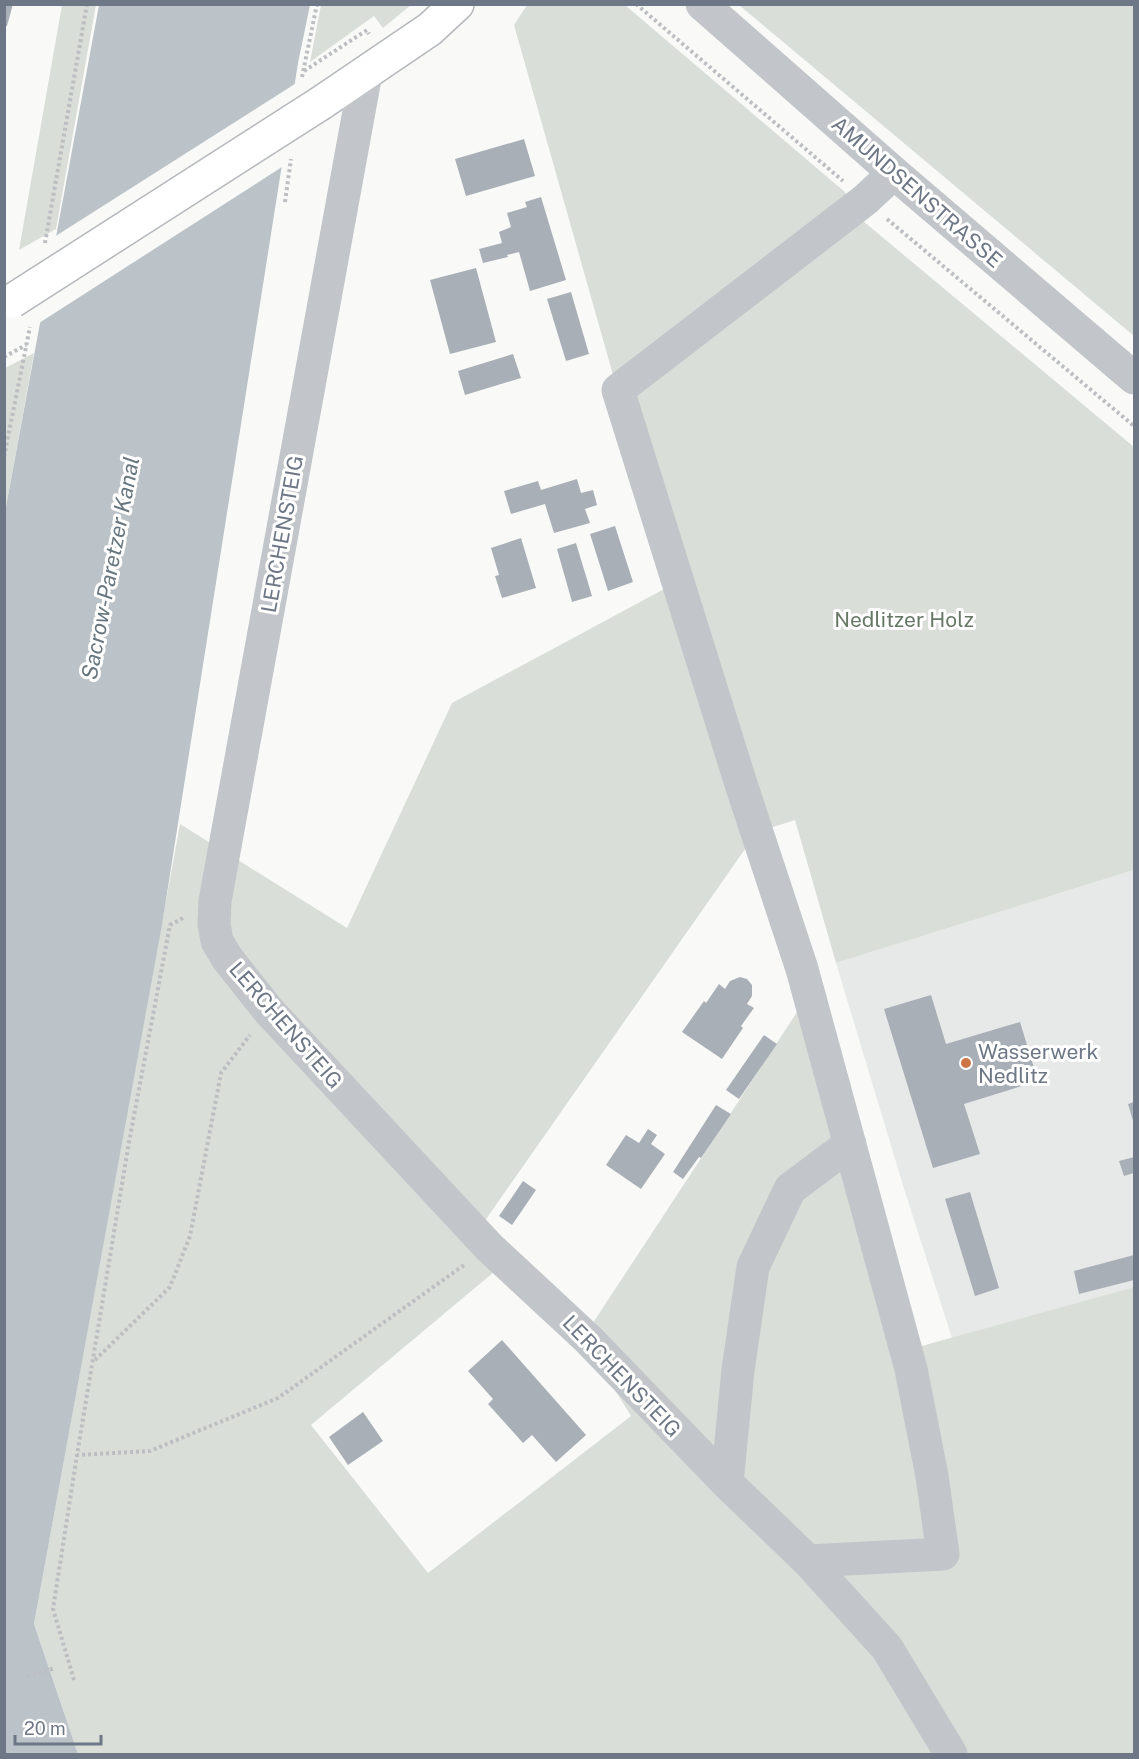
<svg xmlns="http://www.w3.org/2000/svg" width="1139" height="1759" font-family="'Public Sans',sans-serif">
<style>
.built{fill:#e7e9e8}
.green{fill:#d9ded8}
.water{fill:#bbc3c8}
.pier{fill:#f9faf8}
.building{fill:#a9afb6}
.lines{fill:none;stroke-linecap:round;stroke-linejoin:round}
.major-casing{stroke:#b4b7bb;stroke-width:36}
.path{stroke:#bcbec1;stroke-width:4;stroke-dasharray:3 3;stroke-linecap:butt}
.minor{stroke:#c2c5c9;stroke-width:33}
.major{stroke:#fff;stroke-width:33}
.major-bridge-casing{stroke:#b4b7bb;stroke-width:36;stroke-linecap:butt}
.major-bridge{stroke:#fff;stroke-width:33}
.poi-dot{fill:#ce7444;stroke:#fff;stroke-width:2}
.labels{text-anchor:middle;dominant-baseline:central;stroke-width:6;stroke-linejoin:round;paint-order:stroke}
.street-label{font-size:21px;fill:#6d7785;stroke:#fff}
.park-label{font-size:21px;fill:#677866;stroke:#fff}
.poi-label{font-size:21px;fill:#6d7785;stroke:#fff;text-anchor:start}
.water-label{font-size:22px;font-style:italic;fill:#68777f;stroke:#fff}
</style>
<rect width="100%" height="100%" fill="#f9faf8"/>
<path class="built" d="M1134,870V1287L952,1338L905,1192L836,963Z"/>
<path class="green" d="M62,5H96L56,229L19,250Z
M321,5V4L411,5L383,28L374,16L310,62Z
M527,5H625L845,192L863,221L1134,447V870L836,963L795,820L757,832L484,1222L500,1267L311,1425L428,1573L631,1416L583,1338L805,1000L900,1352L1134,1287V1754H78L34,1624L180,824L347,928L452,703L679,581L617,389L514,25Z
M739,5H1134V336Z
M34,353L5,512V368Z"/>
<path class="water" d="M99,5H310L298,63L162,925L34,1624L78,1754H5V512Z"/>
<path class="pier" d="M298,82L285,165L36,325L51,239Z"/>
<path class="building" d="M4,4H13L7,26H4Z
M524,139L535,176L466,196L455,159Z
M541,197L566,280L530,291L519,252L507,255L508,257L483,263L479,249L502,243L499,232L511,227L507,213L527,207L525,202Z
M476,268L496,342L450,354L430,280Z
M571,292L589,354L566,361L547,299Z
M513,354L521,378L465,395L458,371Z
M577,479L581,493L593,490L597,505L585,509L590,523L554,533L545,504L511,514L504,491L538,481L541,490Z
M615,526L633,582L608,591L590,534Z
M521,538L536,588L502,598L495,576L499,575L491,548Z
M576,543L592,596L572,602L557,549Z
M740,977L747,979L752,985V996L747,1004L754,1008L741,1026L743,1028L722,1059L682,1032L704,1001L706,1003L719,984L725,989L730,981Z
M931,995L946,1044L1020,1022L1038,1081L964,1104L980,1154L933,1168L884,1009Z
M764,1035L777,1044L739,1099L726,1090Z
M1134,1102V1124L1128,1104Z
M716,1105L731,1114L701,1158L699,1157L683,1179L673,1172Z
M648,1129L657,1135L651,1144L665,1154L641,1189L606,1165L626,1135L639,1143Z
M1134,1157V1173L1124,1176L1119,1161Z
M523,1181L536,1190L512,1225L499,1216Z
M970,1192L999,1288L975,1296L945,1199Z
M1134,1255V1280L1079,1294L1074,1271Z
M502,1340L586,1435L556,1462L532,1435L523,1443L488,1404L493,1399L468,1371Z
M363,1412L383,1441L348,1465L329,1437Z"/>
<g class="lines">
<defs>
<path id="major" d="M321,103L430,29L457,4"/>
</defs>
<use href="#major" class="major-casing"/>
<path class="path" d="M636,4L843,181
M304,71L367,30L369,34
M302,77L317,4
M285,202L291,159
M887,219L1134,426
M45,243L87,4
M4,357L26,345
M4,457L30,327
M183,918L170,925L129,1142L77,1455L150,1451L278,1398L464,1265
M95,1360L170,1287L190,1236L221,1073L250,1035
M27,1677L55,1668
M74,1680L53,1609L77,1455"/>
<path class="minor" d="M702,4L894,173L1134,378
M366,73L215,901L214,924L217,941L227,958L269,1011L489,1247L588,1339L727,1483L808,1561L887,1648L951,1754
M727,1483L738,1370L753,1267L790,1189L850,1144
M808,1561L943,1554L932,1476L911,1369L802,969L741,784L618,390L865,200L894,173"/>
<use href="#major" class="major"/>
<defs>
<path id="major-bridge" d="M12,301L321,103"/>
</defs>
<use href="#major-bridge" class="major-bridge-casing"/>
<use href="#major-bridge" class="major-bridge"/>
</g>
<circle class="poi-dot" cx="966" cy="1063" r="6"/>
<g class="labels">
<g class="street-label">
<text transform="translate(917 192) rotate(41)">AMUNDSENSTRASSE</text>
<text transform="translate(282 534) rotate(-80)">LERCHENSTEIG</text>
<text transform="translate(286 1025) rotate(49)">LERCHENSTEIG</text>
<text transform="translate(622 1376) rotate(46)">LERCHENSTEIG</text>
</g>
<g class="park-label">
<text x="904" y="619">Nedlitzer Holz</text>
</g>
<g class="poi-label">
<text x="978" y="1051">Wasserwerk<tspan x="978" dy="24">Nedlitz</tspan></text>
</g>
<g class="water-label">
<text transform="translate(110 568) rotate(-79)">Sacrow-Paretzer Kanal</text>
</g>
</g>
<rect width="1139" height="1759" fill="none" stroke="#6d7785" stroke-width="12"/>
<path d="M15 1735v9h86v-9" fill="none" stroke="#6d7785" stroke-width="3"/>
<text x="24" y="1735" font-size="18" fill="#6d7785" stroke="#ffffff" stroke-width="4.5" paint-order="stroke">20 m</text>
</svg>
